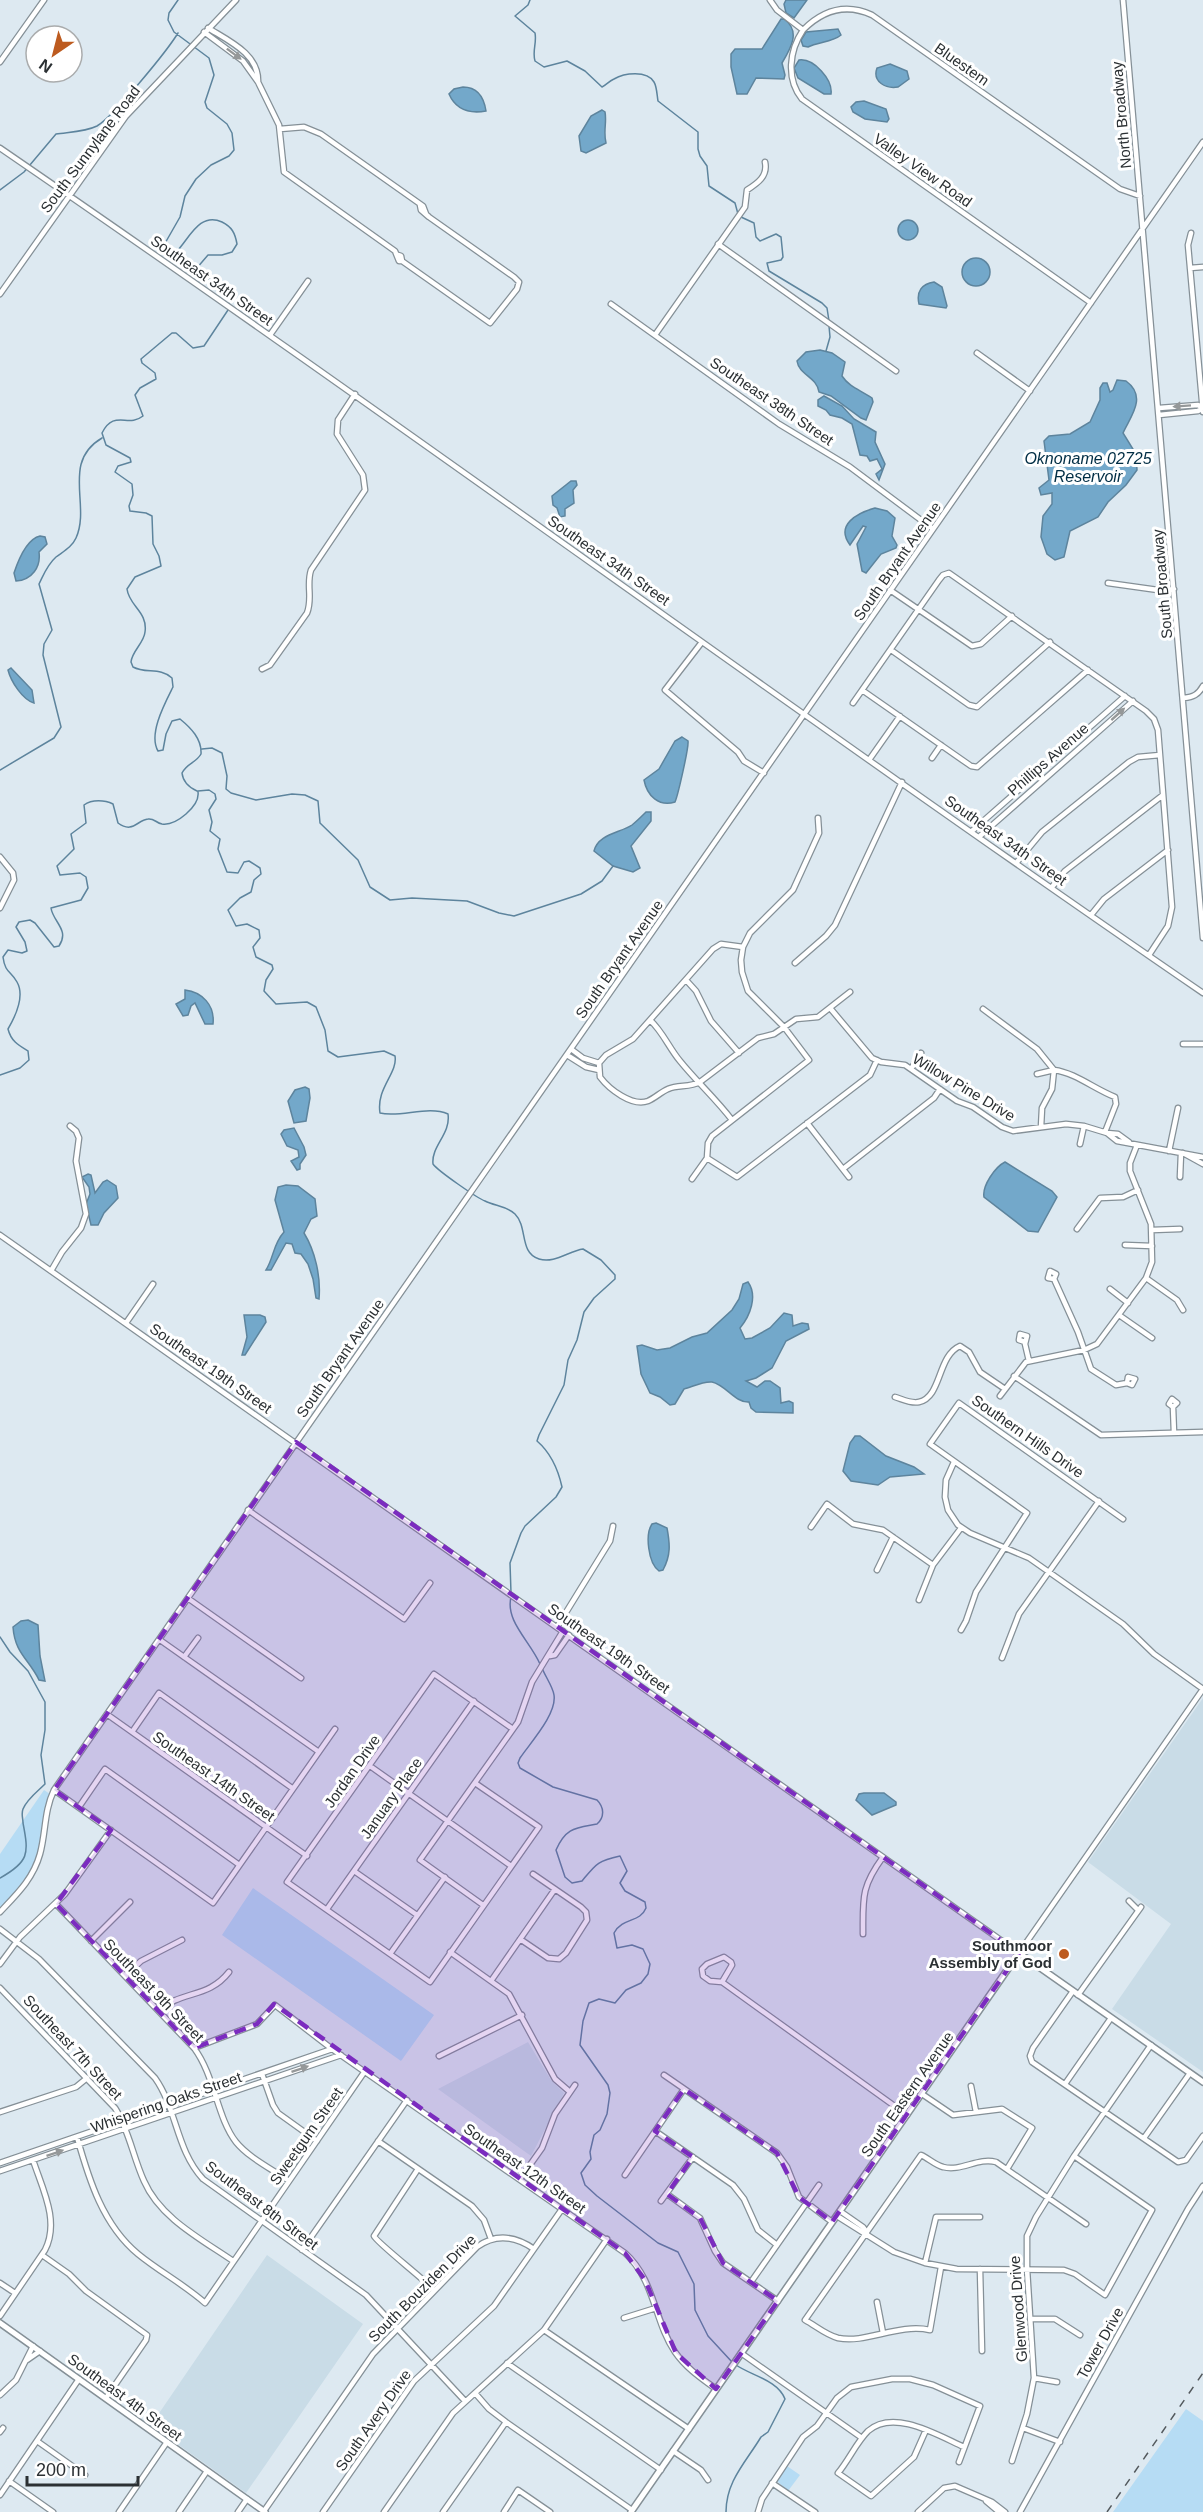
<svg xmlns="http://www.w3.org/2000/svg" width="1203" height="2512" font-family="Arial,sans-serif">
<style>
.built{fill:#c9dce7}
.green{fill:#b6dcf4}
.water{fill:#73a8ca;stroke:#5d849d;stroke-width:1.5}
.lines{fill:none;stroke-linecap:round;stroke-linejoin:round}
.stream{stroke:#5d849d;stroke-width:1.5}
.minor-casing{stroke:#859097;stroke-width:7}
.major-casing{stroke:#859097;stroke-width:8}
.minor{stroke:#fff;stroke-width:4.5}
.major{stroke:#fff;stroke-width:5}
.rail{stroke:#53595d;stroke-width:1.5;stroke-dasharray:8 8;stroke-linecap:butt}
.oneway{fill:#959899}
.marked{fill:#7b2cbf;fill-opacity:0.2;stroke:#7b2cbf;stroke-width:4.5;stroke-dasharray:12 8;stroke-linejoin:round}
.poi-dot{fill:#bd5b1f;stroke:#fff;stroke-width:2}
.labels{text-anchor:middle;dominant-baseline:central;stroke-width:6;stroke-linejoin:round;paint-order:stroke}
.street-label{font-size:15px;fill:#2b3033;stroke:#fff}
.poi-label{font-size:15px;font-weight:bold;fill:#2b3033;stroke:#fff;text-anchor:end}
.water-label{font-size:16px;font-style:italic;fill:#002d44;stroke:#fff}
</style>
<rect width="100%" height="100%" fill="#dde9f1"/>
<path class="built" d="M1203,1698V2072L1112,2009L1171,1924L1088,1862Z
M528,2042L551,2080L564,2093L531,2156L438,2089Z
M267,2255L363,2324L246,2493L151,2425Z"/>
<path class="green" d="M44,1790L50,1794C42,1816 43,1838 36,1860C29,1880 14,1894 0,1909V1854Z
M253,1888L434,2015L401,2061L222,1935Z
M1186,2409L1203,2421V2512H1113Z
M787,2466L800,2475L788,2491L777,2481Z"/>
<path class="water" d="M786,0H807L794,18L786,13L784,4Z
M781,19H784C801,31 791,48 782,63L785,75L784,79L756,78L747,94H737L731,67V54L735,49H762Z
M838,29L841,35C833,42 818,42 808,47L803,46L801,40L806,32Z
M799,60C814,58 833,80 831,94H824L798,78L794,68Z
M890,64L907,71L909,79L898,87C886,89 872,82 877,68Z
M463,87C478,87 484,98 486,111C469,114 456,110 449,94L454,89Z
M864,101L886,109L889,119L887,122L865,119L853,112L851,107L856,102Z
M602,110L605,112C607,123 603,131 606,143L586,153L581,151L579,136L591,116Z
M898 230a10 10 0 1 1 20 0a10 10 0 1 1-20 0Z
M962 272a14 14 0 1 1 28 0a14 14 0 1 1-28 0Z
M934,282L942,287L947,306L946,308L919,304C916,291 922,284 934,282Z
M820,350L832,353L845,362L842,376C850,388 861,390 872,398L873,402L866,420L861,418L831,396L819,392C817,377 799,375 797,361L806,352Z
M1117,380L1126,381C1148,397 1130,417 1123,433L1136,454L1137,470L1126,485L1108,502L1098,517L1070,531L1064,557L1055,560L1047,554L1041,537L1043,516L1052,504V493L1041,495L1039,488L1049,480L1044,441L1049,436L1070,434L1090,422L1100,400V388L1103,383H1107L1110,392L1113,390Z
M824,396L842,406L854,419L876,432L875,442L885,464L879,480L876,474L882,469L877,459L870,461L867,456L860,455L852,424L842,418L830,415L826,410L818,406V400Z
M571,481H576L577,485L573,490L574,503L565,509V516L560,517L557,508L553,505L552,496Z
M875,508L887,511L895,518L892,536L897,545L896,548L881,554L866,573L862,571L857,544L866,527L863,526L850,545C835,525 857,513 875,508Z
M40,536L45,537L47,544L39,552C41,567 32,580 16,581L14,573C18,561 27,539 40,536Z
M11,668L32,690L34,703C23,700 11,682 8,670Z
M682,737L688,741C689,747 678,795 675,802C659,807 647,796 644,780L659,769L675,741Z
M646,812H651V821L631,846L640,868L633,872L613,866L594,851C598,834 620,833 632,825C637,821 642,816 646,812Z
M185,990C202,992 215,1005 213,1024H205L195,1003L191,1006L188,1015L183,1016L176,1004L185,999Z
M305,1087L309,1089L310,1098L306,1121L294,1123L288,1101L295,1090Z
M294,1128L304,1147L306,1155L300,1164V1169L297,1170L291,1161L299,1157L298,1150L287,1146L281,1134L284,1130Z
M1005,1162L1052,1191L1057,1197L1038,1232L1028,1231L984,1197C982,1186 995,1167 1005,1162Z
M88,1174L91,1175L95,1193L103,1182L107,1180L116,1186L118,1198L104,1213L98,1225H91L86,1204L90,1194L89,1187L82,1177Z
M286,1185L298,1186L315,1199L317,1216L311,1219L304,1233C315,1251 321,1276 319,1299L316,1298L313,1279L308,1264L301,1254L295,1253L292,1244L286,1243L271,1270H266C274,1257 273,1244 284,1232L275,1200L278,1187Z
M748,1282C758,1296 750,1316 740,1328L745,1339L752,1338L770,1328L784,1313L792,1315L793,1326L802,1323L808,1324L809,1329L786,1341L772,1368L756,1378L746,1381L757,1387L765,1381H770L780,1388L781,1403L789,1401L793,1403V1413L756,1412L751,1408L749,1402C735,1403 726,1385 712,1382C703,1381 692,1387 684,1389L675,1404L670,1405L660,1397L650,1393L641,1374L637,1346L642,1345L657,1350L670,1348L692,1337L707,1333L732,1310L739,1299L743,1284Z
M244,1315H260L265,1317L266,1322L245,1355H242L247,1337Z
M855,1436H860L886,1456L914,1467L924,1474L890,1477L878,1485L851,1481L843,1471L850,1443Z
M656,1523L667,1528C670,1544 671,1555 663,1570L659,1571C648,1563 645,1534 652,1524Z
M28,1620L38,1625L40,1656L45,1681L39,1680C29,1659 15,1654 13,1627L21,1621Z
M864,1793H884L896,1802V1805L872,1815L856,1800L859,1794Z"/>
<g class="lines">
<path class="stream" d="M178,0L169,13L168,20L174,32L209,58L214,75L205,102L207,108L227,124L232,133L234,150L229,156L211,165L196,179L185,196L180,217L164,245L168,252L178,250C190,237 200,212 222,222C232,227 235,233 237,244L232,252L222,255H208L196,269L200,277L216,280L227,288L230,307L204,346L193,348L176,333H172L141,359L142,363L155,373L156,379L140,388L135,395L143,416C128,428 114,409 102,433L106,445L130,458L131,462L118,466L115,472L132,484L133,495L129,506L130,511L146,513L152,516L153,544L159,556L161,566L135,577L127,589C129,606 148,612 145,632C144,643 132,651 131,662L133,667C146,674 160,667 172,678L173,687C165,703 148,734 158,751L163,750L166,734L172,721L180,719C191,728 202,739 201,754C196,763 187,763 182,773C183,782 188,787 197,791
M530,0L528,5L515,16L535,33C537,43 532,51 535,61L544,67L567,61L585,71L602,87C606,85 609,81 614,79C624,73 647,70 654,82C657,87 657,96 658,101L698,132V149L700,156L707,166L709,186L735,203L738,214
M0,190L24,172L56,134C69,132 85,132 97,126C114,116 167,51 178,33
M741,217L754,223L756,237L760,241L776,234L781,237L783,257L781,260L767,263L769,271L822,303L827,308L829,321
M826,351L830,337L829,326
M202,749L212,748L222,753L227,776L226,789L231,793L256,800L292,794L305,795L318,801L320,823L358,860L370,887L390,900L412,898L467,901L499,913L514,916L581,894L602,881L613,866
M0,770L54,738L61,727L43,655L44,644L52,630L39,584C44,574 47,565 56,557C64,551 72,547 76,538C91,505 61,462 102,438
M198,791L209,790L215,794L216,799L209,810L212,822L210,831L220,839L218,849L227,872L238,873L244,862L249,861L260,868L261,874L254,880L251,892L240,898L228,910L236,926L247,924L259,930L260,938L253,947L256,957L272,965L273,969L266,980L264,991L276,1004L307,1002L316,1007L325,1030L328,1051L338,1057L384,1051L395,1056C398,1073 376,1088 380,1113C401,1118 428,1105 448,1114C451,1134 431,1146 433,1164C438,1171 477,1198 485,1201C495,1206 507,1206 515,1214C528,1227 519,1253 539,1259C554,1264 569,1251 583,1249L601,1260L615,1275V1279L594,1298L584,1312L577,1340L568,1360L564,1385L539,1435L537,1441C551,1453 558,1469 562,1487L556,1497L525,1526L521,1533L510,1563L511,1593
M0,1075L20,1068L29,1060L28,1051C18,1045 11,1041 8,1029C15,1017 25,996 17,982C11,971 5,973 3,957L8,950L22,953L27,951L25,942L16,927L19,922L30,920L35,923L54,947L59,946C70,930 53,922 51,908L81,900L88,888L86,877L80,873L60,875L57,866L74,849L71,834L86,823L84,805C92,799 105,800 113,804L118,823C133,834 137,820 148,819C154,818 156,823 162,824C176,826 200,806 198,792
M511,1597C505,1621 530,1641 540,1664
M0,1637L10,1652L28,1671L45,1702V1730L41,1755L45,1784C38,1791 27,1799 23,1809C21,1814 23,1818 23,1823C29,1854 29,1862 0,1878
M542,1668C545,1676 553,1687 554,1695C557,1714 531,1742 520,1758L518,1763L520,1768L553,1787L597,1800C604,1807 605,1817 597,1824C576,1828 566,1827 556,1850L565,1877L572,1883L582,1881C596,1864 597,1861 620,1856L627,1871L620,1883L625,1891L645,1902L646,1908C640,1923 623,1917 614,1933L617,1948L632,1945L643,1949L650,1964L648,1974L641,1983L626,1990L615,2003L599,1999L589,2003L583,2021L580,2045L608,2085L610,2093L607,2114L600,2130L594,2135L590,2152L591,2159L581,2173L585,2185L597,2196L658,2243L678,2252L694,2284L695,2310L708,2336L732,2362
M726,2512C726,2481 746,2462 761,2437L768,2432L785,2399C778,2380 750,2375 736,2365"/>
<defs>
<path id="minor" d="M770,0L777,10L803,30C823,10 846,3 872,15L1120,189L1140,196
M1123,0L1203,938
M208,28C229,41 259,54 258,82
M803,30C789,51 786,79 802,99L1091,303
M204,32L243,61L258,82L279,125L284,172L395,251L399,261H402L401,256L398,255
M0,62L44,0
M280,129L304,127L321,134L423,206L426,214
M0,148C404,425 799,716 1203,993
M1191,233L1188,245L1203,412
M718,244L896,371
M402,261L490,323L517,289L519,282L514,277L429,217L421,210L420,205
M1190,268L1203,267
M0,294L126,116L236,0
M611,304L779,424L850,467L933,529
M270,335L308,281
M655,335L745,207L747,190C758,183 768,176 765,162
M977,353L1030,391
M1159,408L1198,405L1203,408L1198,411L1159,415
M1108,583L1165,591L1174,589
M890,590L972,646L981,644L1012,616
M702,642L665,690L738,752L744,761L764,773
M891,650L969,705L977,707L1050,642
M262,669L270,665L307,613C313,598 306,585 311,570L365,490L363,475L337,434L338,420L355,394
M862,690L971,766L977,767L1088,670
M1184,698C1193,697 1198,695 1203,686
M853,703L939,580L943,575L949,573L1146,711L1154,719L1158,730L1172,907L1168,926L1149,955
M932,758L941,745
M869,760L900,716
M972,831L1125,696
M980,836L1133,701
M0,857L13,873L14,880L0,908
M1017,862L1042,832L1129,762L1138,757L1160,755
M1052,887L1065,871L1163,795
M1091,915L1104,899L1168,850
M795,963L826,936L835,925L902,782
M686,980L696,991L711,1021L739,1053
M830,1008L872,1058L881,1062L905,1065L957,1101L973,1107L1002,1127L1013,1131L1066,1124L1084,1126L1107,1133
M983,1009L1037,1049L1054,1070C1076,1073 1094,1089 1115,1097L1116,1104L1105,1132
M650,1020C663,1032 669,1048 680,1061C697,1082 716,1099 732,1120
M1183,1044H1203
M571,1049L583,1058L599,1063
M567,1055L586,1067L599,1070
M599,1063L600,1077C609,1089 632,1107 648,1101C655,1098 661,1092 668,1089C678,1084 689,1088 700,1082L758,1038L774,1034L796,1019L818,1017L850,992
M599,1063L606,1055L633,1039L713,949L721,944L743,947
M911,1069L921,1053
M1037,1074L1054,1070L1052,1089L1042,1108L1041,1127
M807,1123L849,1177
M1129,1142L1118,1134L1107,1133L1117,1141L1203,1157
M1080,1144L1084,1126
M1169,1151L1178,1108
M1183,1153L1203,1164
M707,1158L737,1177L870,1075L877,1060
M843,1169L934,1098L940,1089
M1180,1177L1181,1153
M692,1179L707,1158L708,1143L712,1136L809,1060L784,1027L748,991L742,972L741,960L743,947L750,933L793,890L819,833L818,818
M1077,1229L1100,1198L1123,1197L1138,1190
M1152,1230L1180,1229
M0,1235L1019,1953L1203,1689L1154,1654L1123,1624L1029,1558L970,1533L958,1525L948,1510L945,1497L946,1480L954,1462
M1125,1245L1152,1246
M51,1271L62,1252L81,1228L86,1214L76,1161L79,1138L76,1131L70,1126
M1146,1278L1177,1300L1183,1310
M1054,1279L1048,1278L1050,1271L1056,1274L1054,1279L1078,1332L1091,1369L1116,1385L1127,1383L1132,1385L1135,1379L1128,1377L1127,1383
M1110,1289L1128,1303
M1119,1315L1152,1338
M126,1323L153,1284
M1025,1342L1019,1340L1020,1334L1027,1336L1025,1344L1029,1361
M1014,1376L1101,1435L1203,1432
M1000,1396L1026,1362L1084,1350L1097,1344L1146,1278L1152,1262L1151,1224L1130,1171V1163L1137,1145
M895,1397C902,1399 911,1404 919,1402C942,1397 937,1356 960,1346L969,1352L980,1372L1005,1389
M1173,1407L1169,1404L1172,1399L1177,1403L1173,1407L1174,1433
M248,1510L404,1619L430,1583
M811,1527L827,1504L853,1524L883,1530L933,1565
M877,1570L893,1537
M189,1599L301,1678
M919,1600L933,1565L961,1528
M557,1627L610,1541L613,1526
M961,1630L966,1621L976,1592L1027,1513L930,1444L959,1403L1123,1519
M160,1640L319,1752
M550,1656L555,1655L569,1635
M184,1657L198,1638
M1002,1658L1019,1614L1099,1501
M108,1715L307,1856
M132,1732L159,1693L292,1788
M370,1766L511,1866
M475,1783L539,1827L430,1982L287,1882L434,1674L513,1729
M54,1790L213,1903L335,1729
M79,1807L105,1769L238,1864
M354,1871L417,1915
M1129,1901L1138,1910
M56,1904L194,2048C215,2076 217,2118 236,2142C249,2158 272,2169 289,2181
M483,1905L420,1860L518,1722L532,1682L563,1631
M327,1909L474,1701
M0,1912C17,1894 33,1879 40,1854C46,1832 44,1811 54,1790L1203,142
M0,1929L39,1959L155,2078C177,2109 176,2150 203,2179L366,2295L465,2401
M863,1934C863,1898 861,1887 883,1857
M520,1939L548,1958L559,1959L566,1953L587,1920L586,1912L581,1907L533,1874
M91,1941L130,1902
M450,1952L509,1994L555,2079L570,2092
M390,1954L445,1877
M0,1964L20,1937L65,1894L111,1830
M125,1976L141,1961L182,1940
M491,1981L555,1889
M722,1982L732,1965L731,1962L724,1957L707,1964L702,1969L703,1976L710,1981L722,1982L907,2115
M0,1988L115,2108C129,2130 133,2157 144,2181C160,2218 201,2239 233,2261
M1073,1991L1033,2048L1030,2056L1032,2062L1178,2162L1186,2160L1203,2136
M1078,1995L1141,1907
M159,2011C181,1990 208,1999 229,1972
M194,2048L257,2024L275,2005L332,2049L625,2253C655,2280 654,2321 675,2352C686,2368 701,2378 716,2389
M439,2056L522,2015
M262,2074L273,2105L278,2113L317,2141
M664,2075L777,2153L787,2167L799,2197L832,2222
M1065,2084L1111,2018
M971,2086L976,2112
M922,2094L953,2115L1002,2109L1032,2128L1007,2169
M0,2112L76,2087L87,2078
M655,2131L733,2185L744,2199L758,2230L777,2245
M77,2137C89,2180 103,2225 138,2254C160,2272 185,2285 205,2303L365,2071
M1144,2138L1190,2073
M378,2141L472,2206L484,2220L491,2239
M0,2163L332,2049
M418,2169L374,2236C376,2242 424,2279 434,2290
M0,2171L341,2055
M625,2175L684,2089
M520,2179L542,2148L555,2114L575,2085
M667,2194L700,2218L715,2251L723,2263L778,2301
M661,2201L693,2157
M840,2211L863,2227L867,2233
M837,2216L894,2252L925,2263L957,2269L1064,2270L1075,2274L1105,2295L1152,2210L1074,2156
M302,2250L407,2100
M42,2255L69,2274L86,2291L147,2335L146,2340L106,2398
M925,2263L936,2217H980
M941,2267L930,2330C898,2323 866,2344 838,2338C826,2335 816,2326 805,2320L921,2155C928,2158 935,2165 943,2167C961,2172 978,2157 996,2162L1086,2224
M980,2269L982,2351
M751,2282L819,2185
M0,2283L15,2293
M877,2302L883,2333
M0,2316L45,2250C60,2221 42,2188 33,2160
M624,2318L656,2308
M1031,2319H1055L1080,2335
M544,2330L689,2429
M741,2353L862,2438
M27,2360L40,2351
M507,2363L661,2470
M1034,2378L1057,2382
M475,2393L489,2409L506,2422L632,2510
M0,2395L16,2380L33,2346
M1023,2428L1060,2442
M926,2430L914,2457L871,2496L838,2473C849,2460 856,2443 868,2431C894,2408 939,2436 964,2447
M0,2432L3,2428
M37,2441L85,2475
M673,2451L701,2470L708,2480
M1012,2461L1027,2414L1034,2378L1027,2269V2236L1036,2217L1074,2156L1151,2045
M9,2481L53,2512
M772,2483L815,2512
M0,2495L79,2379
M986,2501L999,2512
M264,2511L373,2354L477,2247C496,2233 515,2236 534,2249
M119,2512L167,2442
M179,2512L207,2471
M238,2512L247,2499
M323,2512L414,2381L494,2306L562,2209
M384,2512L453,2413L544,2330L607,2239
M443,2512L506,2422
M504,2512L518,2490L550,2512
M758,2512L762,2499L803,2437L817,2426L837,2398L851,2387L892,2379H910L933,2385L980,2406L959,2462
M918,2512L944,2488L955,2486L992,2502L1005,2512
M1020,2512L1188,2209L1203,2186"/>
<path id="major" d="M0,2323L265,2512
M631,2512L1019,1953L1203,2082"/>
</defs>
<use href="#minor" class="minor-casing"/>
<use href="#major" class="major-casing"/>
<use href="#minor" class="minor"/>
<use href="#major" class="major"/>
<path class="rail" d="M1107,2512L1203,2373"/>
</g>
<defs><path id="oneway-solid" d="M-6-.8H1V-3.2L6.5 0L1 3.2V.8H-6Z" transform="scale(1.5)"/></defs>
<g class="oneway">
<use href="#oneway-solid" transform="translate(234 54) rotate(37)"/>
<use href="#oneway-solid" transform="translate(1182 406) rotate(176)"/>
<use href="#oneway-solid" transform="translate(1118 714) rotate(-42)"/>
<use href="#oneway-solid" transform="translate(300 2069) rotate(-19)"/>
<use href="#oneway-solid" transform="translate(55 2153) rotate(-19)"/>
</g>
<path class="marked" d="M296,1442L1019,1953L832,2222L799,2197L777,2153L684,2089L655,2131L693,2157L667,2194L700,2218L723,2263L778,2301L716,2389L676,2353L645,2280L625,2253L274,2004L257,2024L194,2048L56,1904L111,1830L54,1790Z"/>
<circle class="poi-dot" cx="1064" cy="1954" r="6"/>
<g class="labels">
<g class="street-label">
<text transform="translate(962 64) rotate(35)">Bluestem</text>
<text transform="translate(1121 115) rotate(-95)">North Broadway</text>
<text transform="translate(90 149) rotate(-53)">South Sunnylane Road</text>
<text transform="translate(923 170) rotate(35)">Valley View Road</text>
<text transform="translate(212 280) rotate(35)">Southeast 34th Street</text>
<text transform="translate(772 401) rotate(34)">Southeast 38th Street</text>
<text transform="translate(609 560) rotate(35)">Southeast 34th Street</text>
<text transform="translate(897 561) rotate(-55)">South Bryant Avenue</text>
<text transform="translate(1162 584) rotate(-95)">South Broadway</text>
<text transform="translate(1048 759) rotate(-41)">Phillips Avenue</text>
<text transform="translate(1006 840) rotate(35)">Southeast 34th Street</text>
<text transform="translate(619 959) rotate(-55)">South Bryant Avenue</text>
<text transform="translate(964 1087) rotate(31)">Willow Pine Drive</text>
<text transform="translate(340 1358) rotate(-55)">South Bryant Avenue</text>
<text transform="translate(211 1368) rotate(35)">Southeast 19th Street</text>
<text transform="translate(1028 1436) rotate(35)">Southern Hills Drive</text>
<text transform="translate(609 1648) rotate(35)">Southeast 19th Street</text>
<text transform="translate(352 1771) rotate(-55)">Jordan Drive</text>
<text transform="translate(214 1776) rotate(35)">Southeast 14th Street</text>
<text transform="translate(391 1798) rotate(-55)">January Place</text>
<text transform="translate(154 1990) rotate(46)">Southeast 9th Street</text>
<text transform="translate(73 2047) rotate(47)">Southeast 7th Street</text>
<text transform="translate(907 2094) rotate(-55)">South Eastern Avenue</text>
<text transform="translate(166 2102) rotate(-19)">Whispering Oaks Street</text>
<text transform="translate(306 2136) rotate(-55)">Sweetgum Street</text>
<text transform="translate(525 2168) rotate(35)">Southeast 12th Street</text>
<text transform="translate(262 2205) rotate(37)">Southeast 8th Street</text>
<text transform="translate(422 2288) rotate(-45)">South Bouziden Drive</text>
<text transform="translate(1018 2309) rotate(-94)">Glenwood Drive</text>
<text transform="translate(1100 2343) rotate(-61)">Tower Drive</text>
<text transform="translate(125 2397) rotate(36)">Southeast 4th Street</text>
<text transform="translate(373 2420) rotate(-55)">South Avery Drive</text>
</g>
<g class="poi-label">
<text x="1052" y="1945">Southmoor<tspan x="1052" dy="17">Assembly of God</tspan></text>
</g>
<g class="water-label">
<text x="1088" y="458">Oknoname 02725<tspan x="1088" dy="18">Reservoir</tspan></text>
</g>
</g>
<g transform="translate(54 54) rotate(215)"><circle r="28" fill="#ffffff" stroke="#aaacad" stroke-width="1.5"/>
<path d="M0-4.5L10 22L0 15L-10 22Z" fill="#bd5b1f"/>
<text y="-9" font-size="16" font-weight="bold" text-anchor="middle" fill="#2b3033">N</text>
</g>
<path d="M27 2476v9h111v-9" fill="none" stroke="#2b3033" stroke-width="3"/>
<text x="36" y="2476" font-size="18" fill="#2b3033" stroke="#ffffff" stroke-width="4.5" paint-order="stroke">200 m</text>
</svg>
